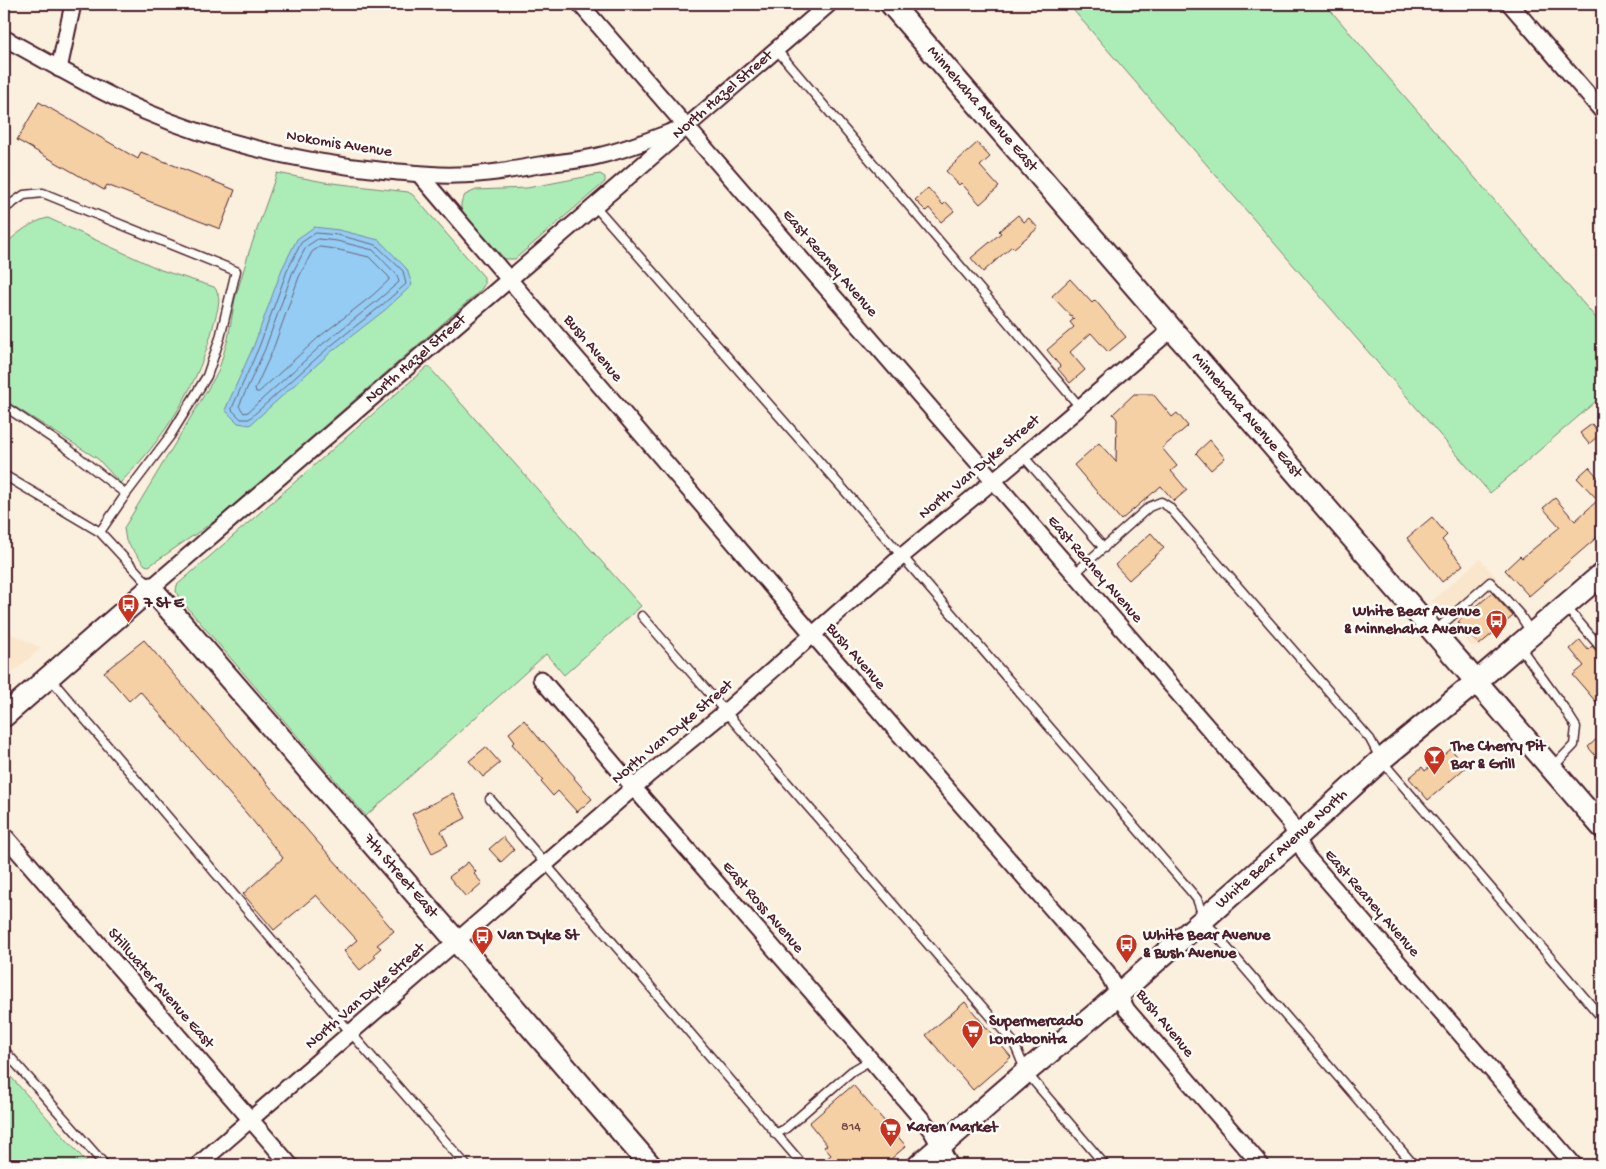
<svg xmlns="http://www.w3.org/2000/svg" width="1606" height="1169" font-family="'Gochi Hand',sans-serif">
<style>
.built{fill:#f9e6cd}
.green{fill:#acedb7;stroke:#7b8671}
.water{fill:#94ccf3;stroke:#7687a3}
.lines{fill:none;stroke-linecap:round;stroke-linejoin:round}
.shore{stroke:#68647b;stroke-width:1}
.building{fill:#f5d0a5;stroke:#4a1f2b}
.lane-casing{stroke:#4a1f2b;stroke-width:11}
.street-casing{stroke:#4a1f2b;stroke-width:19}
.secondary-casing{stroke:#4a1f2b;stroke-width:25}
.lane{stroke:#fdfcf7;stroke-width:8}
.street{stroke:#fdfcf7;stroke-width:15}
.secondary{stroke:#fdfcf7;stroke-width:21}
.labels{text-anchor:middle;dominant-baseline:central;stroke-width:5;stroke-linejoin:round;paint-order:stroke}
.number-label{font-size:14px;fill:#754b4a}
.street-label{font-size:16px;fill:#4a1f2b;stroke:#fdfcf7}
.poi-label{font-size:16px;font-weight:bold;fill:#4a1f2b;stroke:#fdfcf7;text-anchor:start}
</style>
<rect width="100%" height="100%" fill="#fbefde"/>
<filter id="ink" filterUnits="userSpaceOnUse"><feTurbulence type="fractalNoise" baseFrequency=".02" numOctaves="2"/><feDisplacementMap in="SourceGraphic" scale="10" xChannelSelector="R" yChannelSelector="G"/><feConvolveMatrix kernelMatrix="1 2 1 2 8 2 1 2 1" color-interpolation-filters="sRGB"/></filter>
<g filter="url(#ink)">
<path class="built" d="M1480,559L1523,609L1479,647L1471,646L1432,601Z
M4,630L41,648L4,680Z"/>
<path class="green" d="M1068,4H1325L1602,325V396L1490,493Z
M277,173L324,182L408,192L413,195L484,277V285L480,291L216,520L149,566L145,565L126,541L124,528L218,372L228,339L235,299L249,252Z
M600,174L605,177V182L515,259H505L461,211V203L465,195L476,190L527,188Z
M48,218L161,270L214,287C223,297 217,311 214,323C200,384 164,439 120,483L98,459L4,400V245C17,234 30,222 48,218Z
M428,366L641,606L564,675L546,654L366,816L179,598L176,591L177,585Z
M4,1069L89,1165H4Z"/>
<path class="water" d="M314,227L339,230L379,240L407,269L412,285L385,310L331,352L250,425L238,423L225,410L254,345L282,269L297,239Z"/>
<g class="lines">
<path class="shore" d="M316,233L338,235L376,245L403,271L406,284L381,306L328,348L249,419H241L232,410V408L259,347L287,271L301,243Z
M318,239L337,241L373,250L397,275L399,282L377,301L324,343L248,412L244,413L239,406L265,349L292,274L306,247Z
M320,247L335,249L369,257L389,277V280L373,295L319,337L259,392H256L255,389L272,352L299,277L312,252Z"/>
</g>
<path class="building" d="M39,102L138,159L141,152L235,190L220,229L107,185L104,190L17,140Z
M977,143L990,157L980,166L999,187L980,204L961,183L959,185L946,171Z
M928,188L943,205L946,202L954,211L941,222L929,208L926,211L915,200Z
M1018,215L1024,222L1029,218L1038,228L1014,248L1012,246L983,272L971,258L1001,233L999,231Z
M1070,279L1092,303L1095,300L1126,337L1108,352L1091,333L1070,352L1085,370L1070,383L1058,369L1060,366L1047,350L1074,327L1070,322L1074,319L1052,296Z
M1134,394H1153L1172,417L1177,413L1188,426L1162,448L1177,466L1171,471L1187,490L1174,501L1161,486L1121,520L1074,465L1099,443L1116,462L1117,419L1113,414Z
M1592,424L1600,434L1589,444L1580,433Z
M1210,440L1225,458L1211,470L1196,453Z
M1589,467L1602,482V533L1529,596L1505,570L1520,556L1522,558L1560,527L1543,508L1555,498L1575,521L1598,500L1577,478Z
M1432,517L1447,535L1442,540L1463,565L1442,582L1407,538Z
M1151,533L1164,548L1129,580L1115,565Z
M1492,593L1513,616L1479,645L1458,622Z
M144,640L314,838L340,867H339L394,931L377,945L381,948L374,954L376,957L360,970L344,951L357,940L316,895L274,930L243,894L283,858L253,821L140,691L129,701L104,672Z
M1580,640L1588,650L1592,646L1598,653L1602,655V709L1573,675L1584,666L1570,649Z
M524,720L542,742L543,741L575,777L574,778L592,799L577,812L558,791L553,796L541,782L543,780L512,744L515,741L509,733Z
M1602,734V763L1588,747Z
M486,747L500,763L483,777L469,761Z
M1451,749L1466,767L1428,800L1409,778L1422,767L1425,771Z
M453,793L466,818L441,831L448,845L432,853L412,814Z
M503,837L514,850L501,862L489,849Z
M468,862L476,872L474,874L482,883L466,897L449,877Z
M965,1002L1011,1057L973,1090L926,1035Z
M853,1085L906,1146L884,1165H819L831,1155L824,1147L827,1145L809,1123Z"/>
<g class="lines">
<defs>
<path id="lane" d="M776,49L1080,407
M594,205L902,556L1193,894L1197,899L1204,919L1216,935L1414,1165
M4,209L24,195L43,193L236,271L220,338L207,376L170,436L126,494L100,532
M4,406L68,449L126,494
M1023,456L1104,548
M4,475L100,532L150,586
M1074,574L1149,507L1161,502L1169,507L1370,739L1381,760L1602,1018
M1566,607L1602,649
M642,616L1014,1043L1026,1072L1105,1165
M1435,631L1490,582L1520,615L1531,632
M1520,647L1564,708L1576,727L1574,745L1553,767
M50,678L351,1033L466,1165
M490,799L803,1165
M4,1050L105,1165
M775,1134L785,1129L852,1071L871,1060"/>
<g id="street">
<path d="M580,4L1288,820L1307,857L1574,1165"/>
<path d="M1510,4L1602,111"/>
<path d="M4,38C50,63 95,90 144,111C221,144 305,163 388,171C411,173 434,176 456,175C484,175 511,170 539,165C558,162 579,161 598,156C624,150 648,141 673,131"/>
<path d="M59,69L73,4"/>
<path d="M419,174L813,635L1107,972L1127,1010L1261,1165"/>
<path id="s1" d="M151,588L829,4"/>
<path d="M541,679L634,788L871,1060L931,1130L950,1165"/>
<path d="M4,835L290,1165"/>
<path d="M198,1165L647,776L725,712L902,556L1005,471L1172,329"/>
</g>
<g id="secondary">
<path id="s2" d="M891,4L1602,827"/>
<path id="s3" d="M4,716L151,588L650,1165"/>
<path id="s4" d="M919,1165L1026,1072L1104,1007L1296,838L1381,760L1477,681L1602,574"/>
</g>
</defs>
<use href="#lane" class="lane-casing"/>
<use href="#street" class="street-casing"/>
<use href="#secondary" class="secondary-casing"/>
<use href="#lane" class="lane"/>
<use href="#street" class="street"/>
<use href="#secondary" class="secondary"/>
</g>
</g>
<defs>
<symbol id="bus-pin" viewBox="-11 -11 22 30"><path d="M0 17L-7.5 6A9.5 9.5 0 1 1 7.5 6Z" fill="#c8321e" stroke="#fdfcf7"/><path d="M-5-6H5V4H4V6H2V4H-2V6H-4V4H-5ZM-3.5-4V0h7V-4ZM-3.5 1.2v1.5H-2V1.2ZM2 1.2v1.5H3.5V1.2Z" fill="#fff"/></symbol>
<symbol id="bar-pin" viewBox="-11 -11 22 30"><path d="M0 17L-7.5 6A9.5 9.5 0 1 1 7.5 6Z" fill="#c8321e" stroke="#fdfcf7"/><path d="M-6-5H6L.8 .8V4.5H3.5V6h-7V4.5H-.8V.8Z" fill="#fff"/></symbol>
<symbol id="supermarket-pin" viewBox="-11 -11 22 30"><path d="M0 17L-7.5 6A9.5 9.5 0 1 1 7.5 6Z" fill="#c8321e" stroke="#fdfcf7"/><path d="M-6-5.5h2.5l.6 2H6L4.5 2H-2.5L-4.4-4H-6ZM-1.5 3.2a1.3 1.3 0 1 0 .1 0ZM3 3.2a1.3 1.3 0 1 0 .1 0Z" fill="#fff"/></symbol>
</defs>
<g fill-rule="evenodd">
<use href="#bus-pin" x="116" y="592" width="25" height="34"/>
<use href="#bus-pin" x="1484" y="608" width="25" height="34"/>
<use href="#bar-pin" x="1422" y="744" width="25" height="34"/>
<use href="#bus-pin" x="470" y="924" width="25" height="34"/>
<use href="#bus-pin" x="1114" y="932" width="25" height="34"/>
<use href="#supermarket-pin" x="960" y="1018" width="25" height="34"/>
<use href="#supermarket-pin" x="878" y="1116" width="25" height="34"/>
</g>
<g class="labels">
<g class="number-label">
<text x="851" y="1127">814</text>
</g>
<g class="street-label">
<text stroke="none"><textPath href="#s1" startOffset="755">North Hazel Street</textPath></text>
<text stroke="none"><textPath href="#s2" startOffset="139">Minnehaha Avenue East</textPath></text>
<text transform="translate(339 145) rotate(9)">Nokomis Avenue</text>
<text transform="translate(829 264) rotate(49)">East Reaney Avenue</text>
<text transform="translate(592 349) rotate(50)">Bush Avenue</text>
<text stroke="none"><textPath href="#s1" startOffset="350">North Hazel Street</textPath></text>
<text stroke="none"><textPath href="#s2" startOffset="544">Minnehaha Avenue East</textPath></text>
<text transform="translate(980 468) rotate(-40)">North Van Dyke Street</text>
<text transform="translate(1094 570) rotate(49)">East Reaney Avenue</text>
<text transform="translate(855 657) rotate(49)">Bush Avenue</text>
<text transform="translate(673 733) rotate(-40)">North Van Dyke Street</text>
<text stroke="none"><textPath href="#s4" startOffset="481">White Bear Avenue North</textPath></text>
<text stroke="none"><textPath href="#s3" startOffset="576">7th Street East</textPath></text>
<text transform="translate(1371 904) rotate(49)">East Reaney Avenue</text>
<text transform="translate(762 908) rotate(49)">East Ross Avenue</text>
<text transform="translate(160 989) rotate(49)">Stillwater Avenue East</text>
<text transform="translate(366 997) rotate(-41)">North Van Dyke Street</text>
<text transform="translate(1164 1024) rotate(51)">Bush Avenue</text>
</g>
<g class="poi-label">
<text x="144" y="604">7 St E</text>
<text x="1480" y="612" text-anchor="end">White Bear Avenue<tspan x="1480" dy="18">&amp; Minnehaha Avenue</tspan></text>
<text x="1451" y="747">The Cherry Pit<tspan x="1451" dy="18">Bar &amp; Grill</tspan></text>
<text x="498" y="936">Van Dyke St</text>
<text x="1143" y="936">White Bear Avenue<tspan x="1143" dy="18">&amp; Bush Avenue</tspan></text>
<text x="989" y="1022">Supermercado<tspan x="989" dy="18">Lomabonita</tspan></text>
<text x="907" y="1128">Karen Market</text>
</g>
</g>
<rect width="1606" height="1169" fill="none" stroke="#fdfcf7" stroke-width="20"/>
<rect x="10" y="10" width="1586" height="1149" fill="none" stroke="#4a1f2b" stroke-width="2" filter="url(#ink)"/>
</svg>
